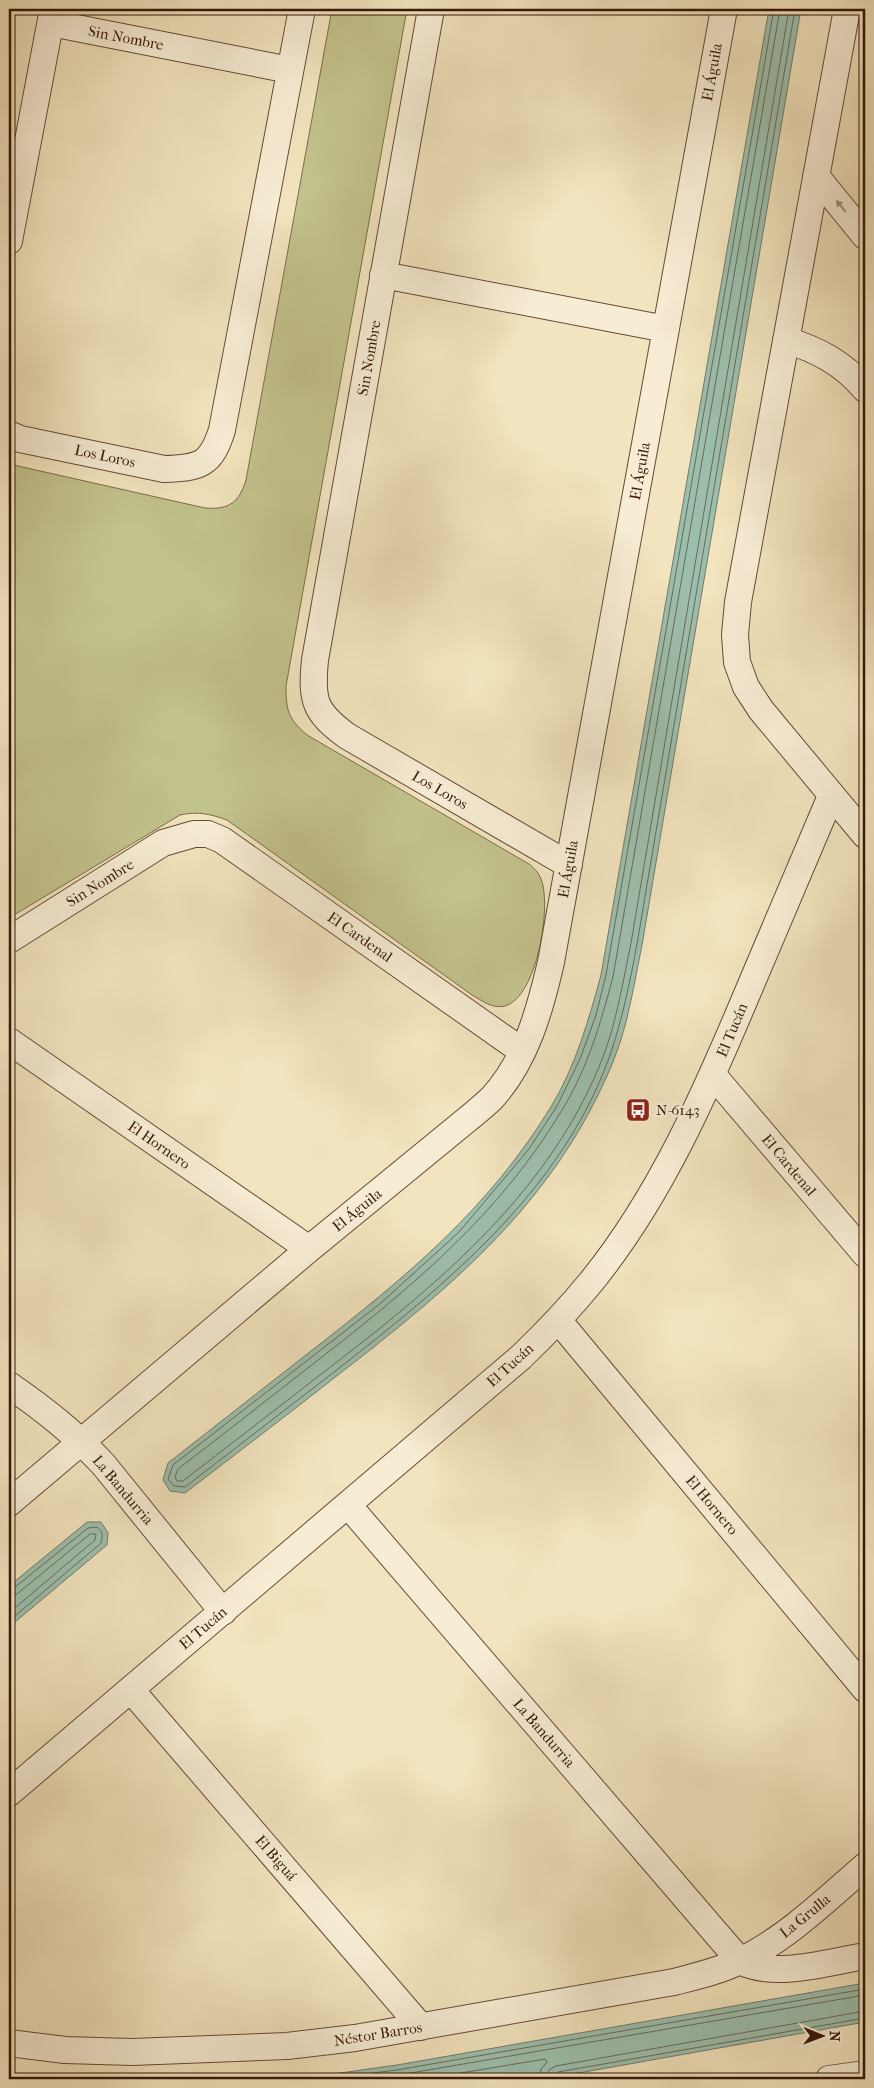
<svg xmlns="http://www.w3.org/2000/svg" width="874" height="2088" font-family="'IM FELL French Canon',serif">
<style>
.green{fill:#c2c28c;stroke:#7c6c4a}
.water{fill:#9cbfad;stroke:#747b6b}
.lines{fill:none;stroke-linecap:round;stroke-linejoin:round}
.shore{stroke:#6a6a5b;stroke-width:1}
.minor-casing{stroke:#664a36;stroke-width:28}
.minor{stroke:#f7edd5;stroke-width:26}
.oneway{fill:#a18c79}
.labels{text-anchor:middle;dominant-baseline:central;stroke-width:4.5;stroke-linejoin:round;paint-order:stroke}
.street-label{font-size:15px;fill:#371609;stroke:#f7edd5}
.poi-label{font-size:15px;fill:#371609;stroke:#f7edd5;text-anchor:start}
</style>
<rect width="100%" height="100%" fill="#f2e4be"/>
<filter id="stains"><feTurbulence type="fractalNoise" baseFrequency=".004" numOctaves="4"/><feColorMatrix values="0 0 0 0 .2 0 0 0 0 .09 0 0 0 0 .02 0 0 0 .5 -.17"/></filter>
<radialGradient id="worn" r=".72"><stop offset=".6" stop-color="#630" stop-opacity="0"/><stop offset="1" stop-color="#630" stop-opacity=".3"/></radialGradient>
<path class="green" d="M332,9H407L286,686C286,710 288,719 307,735L529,864C534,868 539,873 541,879C552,906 537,997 505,1006C493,1009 482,1001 472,995L227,820C210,814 198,811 180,815L9,918V464L205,508C230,510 239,502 246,480Z"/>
<path class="water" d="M769,9H801L642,945C634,984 628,1025 613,1062C555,1202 454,1285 338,1375C287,1415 236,1454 185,1493L170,1491L163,1480L168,1463C216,1426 263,1388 311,1351C405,1278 490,1208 552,1105C576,1065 589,1019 601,975Z
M87,1522H101L108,1533L107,1545L9,1627V1586Z
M865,1983V2022L545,2079H253L333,2074L397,2065Z
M9,2074H12L69,2079H9Z"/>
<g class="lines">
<path class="shore" d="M774,9L606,975L596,1015L580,1059L557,1106L529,1149L459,1232L381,1303L173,1465L168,1479L174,1486L185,1487C235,1449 284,1410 334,1372C444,1286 560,1193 609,1058C622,1021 630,982 637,944L795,9
M780,9L613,977C601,1022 587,1070 562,1110C500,1214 412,1287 318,1360C272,1396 225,1433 178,1469L175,1477L177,1481H183C233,1442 283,1404 333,1365C442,1281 552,1189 603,1057C617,1020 623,981 631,943L789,9
M9,1590L14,1588L88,1528L97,1527C103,1531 103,1536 101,1543L9,1621
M9,1596L17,1594L90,1534H96L95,1540L9,1613
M324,2079L397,2070L865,1989
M376,2079L865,1995
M425,2079L545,2059L547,2062L541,2069L539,2079
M546,2079L549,2070L556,2066L865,2011
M553,2079L554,2075L558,2072L865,2018"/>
<defs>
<path id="minor" d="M431,9L315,660C311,700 314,712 347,736L569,865
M847,9L738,602L735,635L737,662L746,687L761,710L865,835
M51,23L290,70
M816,176L865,236
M9,241L53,9
M383,275L666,329
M786,340C818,350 843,363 865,389
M9,434L20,439L164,469C200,468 211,465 222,430L302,9
M9,940L163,843L194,834H208L222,840L522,1051
M9,1041L309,1249
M713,1075L865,1254
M558,1320L865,1689
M9,1385C45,1410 73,1432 103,1464L223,1612
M9,1503L309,1249L469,1118C476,1112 485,1105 492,1098C526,1061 540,1010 551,962L724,9
M348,1505L740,1961C775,1979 828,1962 865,1956
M131,1690L421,2027
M9,1793L521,1357C546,1333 569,1309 591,1282C660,1197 705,1094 747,994C775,928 803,862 831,796
M9,2043L65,2050L132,2052L287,2046L355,2038L674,1982C697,1976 719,1971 740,1961C787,1938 826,1900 865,1866
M829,2079L865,2074"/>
</defs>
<use href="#minor" class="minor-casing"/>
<use href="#minor" class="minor"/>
</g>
<defs><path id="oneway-solid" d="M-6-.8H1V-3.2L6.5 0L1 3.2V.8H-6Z" transform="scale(1.25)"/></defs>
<use class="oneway" href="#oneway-solid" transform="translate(841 206) rotate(-129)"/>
<defs>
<symbol id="bus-square" viewBox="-11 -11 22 22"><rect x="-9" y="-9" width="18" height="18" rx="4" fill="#8f2418" stroke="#f7edd5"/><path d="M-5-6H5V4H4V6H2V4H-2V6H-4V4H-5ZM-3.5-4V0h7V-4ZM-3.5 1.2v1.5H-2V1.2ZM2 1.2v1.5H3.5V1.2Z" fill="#fff"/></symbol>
</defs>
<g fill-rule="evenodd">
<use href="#bus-square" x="624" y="1096" width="28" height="28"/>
</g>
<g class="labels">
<g class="street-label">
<text transform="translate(126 38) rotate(11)">Sin Nombre</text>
<text transform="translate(712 72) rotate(-80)">El Águila</text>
<text transform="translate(369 358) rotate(-80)">Sin Nombre</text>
<text transform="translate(105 456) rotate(12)">Los Loros</text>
<text transform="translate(640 471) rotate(-80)">El Águila</text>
<text transform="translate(440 790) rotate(30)">Los Loros</text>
<text transform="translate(568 869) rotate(-80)">El Águila</text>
<text transform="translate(100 883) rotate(-32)">Sin Nombre</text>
<text transform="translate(360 937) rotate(35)">El Cardenal</text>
<text transform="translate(732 1030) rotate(-67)">El Tucán</text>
<text transform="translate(159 1145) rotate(35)">El Hornero</text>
<text transform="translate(789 1165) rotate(50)">El Cardenal</text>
<text transform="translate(357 1210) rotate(-39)">El Águila</text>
<text transform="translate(510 1365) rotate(-42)">El Tucán</text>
<text transform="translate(123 1490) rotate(50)">La Bandurria</text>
<text transform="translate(712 1505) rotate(50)">El Hornero</text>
<text transform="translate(203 1628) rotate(-40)">El Tucán</text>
<text transform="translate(544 1733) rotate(49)">La Bandurria</text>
<text transform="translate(276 1858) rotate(49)">El Biguá</text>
<text transform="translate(805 1916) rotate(-39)">La Grulla</text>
<text transform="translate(378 2034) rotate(-9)">Néstor Barros</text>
</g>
<g class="poi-label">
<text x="656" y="1110">N-6143</text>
</g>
</g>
<rect width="874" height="2088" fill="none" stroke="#f2e4be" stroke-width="30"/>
<rect x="10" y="10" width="854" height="2068" fill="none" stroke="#371609" stroke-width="2.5"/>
<rect x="15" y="15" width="844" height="2058" fill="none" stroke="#371609"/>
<g transform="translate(822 2036) rotate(91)" stroke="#f7edd5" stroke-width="4" paint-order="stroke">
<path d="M0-4L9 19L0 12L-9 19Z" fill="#371609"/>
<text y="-8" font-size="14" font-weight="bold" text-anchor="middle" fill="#371609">N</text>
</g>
<rect width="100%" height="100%" filter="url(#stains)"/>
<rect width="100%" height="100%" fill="url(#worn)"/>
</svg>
